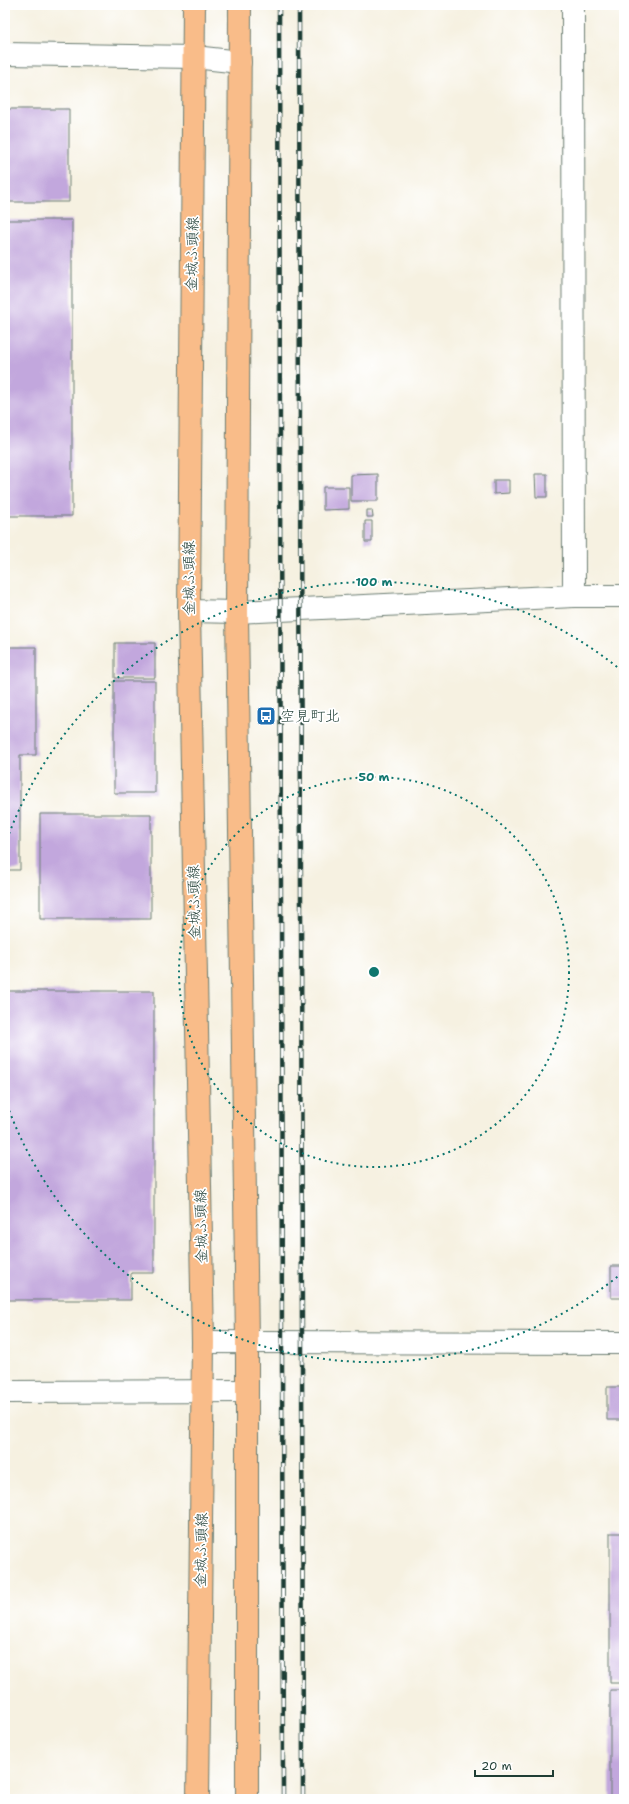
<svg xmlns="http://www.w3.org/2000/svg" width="629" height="1804" font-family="'Shantell Sans','Klee One',sans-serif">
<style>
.building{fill:#c2a7dd}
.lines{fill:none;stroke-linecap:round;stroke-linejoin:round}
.minor-casing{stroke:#6a7c71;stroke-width:24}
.major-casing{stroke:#6a7c71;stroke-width:24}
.minor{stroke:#fff;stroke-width:22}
.major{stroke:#f9bc89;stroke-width:22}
.rail-casing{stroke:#1f3d34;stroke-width:4.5}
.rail{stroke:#fff;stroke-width:3;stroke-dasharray:9;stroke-linecap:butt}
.ring{fill:none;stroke:#0f766e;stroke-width:2;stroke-dasharray:2 4}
.labels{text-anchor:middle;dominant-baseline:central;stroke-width:3.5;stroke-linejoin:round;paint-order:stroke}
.street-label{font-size:15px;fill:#1f3d34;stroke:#fff}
.poi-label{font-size:15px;fill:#1f3d34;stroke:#fff;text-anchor:start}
.centre{fill:#0f766e;stroke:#fff;stroke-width:2}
.ring-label{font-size:12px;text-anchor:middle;font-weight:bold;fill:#0f766e;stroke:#fff;stroke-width:3.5;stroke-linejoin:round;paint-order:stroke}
</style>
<rect width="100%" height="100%" fill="#fff"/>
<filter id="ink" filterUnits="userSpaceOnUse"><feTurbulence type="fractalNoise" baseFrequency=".025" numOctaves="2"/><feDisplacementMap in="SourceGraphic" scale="8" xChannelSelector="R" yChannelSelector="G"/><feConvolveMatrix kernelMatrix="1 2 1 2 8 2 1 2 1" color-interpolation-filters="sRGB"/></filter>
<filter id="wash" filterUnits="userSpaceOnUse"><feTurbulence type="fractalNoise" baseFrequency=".012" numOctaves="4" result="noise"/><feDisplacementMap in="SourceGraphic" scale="16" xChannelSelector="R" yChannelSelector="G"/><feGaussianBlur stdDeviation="0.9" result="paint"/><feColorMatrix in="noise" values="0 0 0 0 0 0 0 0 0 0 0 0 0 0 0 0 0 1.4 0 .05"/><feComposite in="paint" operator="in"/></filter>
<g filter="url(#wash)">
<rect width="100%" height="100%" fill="#f6f1e1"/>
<g id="blocks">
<path class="building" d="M5,109H69V202H5Z
M5,220H72V516H5Z
M378,474V501H351V475Z
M535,474H547V497H536Z
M494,480H509V493L494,494Z
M323,487H349V509L323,510Z
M367,510H372L373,517H367Z
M365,521H372V542H365Z
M115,643H155V678H115Z
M5,647H36V755H20V870H5Z
M114,681H155V793H114Z
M40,814H151V919H40Z
M5,991H154V1273H131V1300H5Z
M611,1266H624V1298H611Z
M607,1387H624V1420H607Z
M610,1533H624V1683H610Z
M610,1690H624V1799H610Z"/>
</g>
</g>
<g filter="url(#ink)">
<use href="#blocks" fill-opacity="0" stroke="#6a7c71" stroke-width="1"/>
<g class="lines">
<defs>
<path id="minor" d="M573,5L574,596
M5,54L194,57L240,62
M189,611L237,612L574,596H624
M203,1342L624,1343
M5,1392L246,1391"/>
<path id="major" d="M194,5L189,611L203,1342L198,1799
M240,5L237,612L247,1343V1799"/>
</defs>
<use href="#minor" class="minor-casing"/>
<use href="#major" class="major-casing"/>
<use href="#minor" class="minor"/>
<use href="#major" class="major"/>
<defs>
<path id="rail" d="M279,5L283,1799
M299,5L303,1799"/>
</defs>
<use href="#rail" class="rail-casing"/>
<use href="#rail" class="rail"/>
</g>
</g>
<g class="ring">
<circle cx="374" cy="972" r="195"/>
<path d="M622 1273A390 390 0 0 1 5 1099M5 845A390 390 0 0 1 622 671"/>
</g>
<defs>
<symbol id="bus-square" viewBox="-11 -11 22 22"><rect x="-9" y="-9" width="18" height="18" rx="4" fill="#1f6fb2" stroke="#fff"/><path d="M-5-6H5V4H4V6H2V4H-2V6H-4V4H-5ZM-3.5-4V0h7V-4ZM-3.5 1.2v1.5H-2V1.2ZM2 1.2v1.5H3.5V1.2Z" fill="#fff"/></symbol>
</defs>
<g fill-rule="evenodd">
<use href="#bus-square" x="255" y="705" width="22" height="22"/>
</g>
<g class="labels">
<g class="street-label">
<text transform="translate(192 254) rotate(-89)">金城ふ頭線</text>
<text transform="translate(189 578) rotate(-90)">金城ふ頭線</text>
<text transform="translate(194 902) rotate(-91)">金城ふ頭線</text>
<text transform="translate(201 1226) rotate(-91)">金城ふ頭線</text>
<text transform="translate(201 1550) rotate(-89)">金城ふ頭線</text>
</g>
<g class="poi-label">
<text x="280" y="716">空見町北</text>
</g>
</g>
<circle cx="374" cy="972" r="6" class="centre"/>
<g class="ring-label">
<text x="374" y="586">100 m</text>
<text x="374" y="781">50 m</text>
</g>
<rect width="629" height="1804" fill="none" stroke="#fff" stroke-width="20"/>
<path d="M475 1770v6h78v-6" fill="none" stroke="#1f3d34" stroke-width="2"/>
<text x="481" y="1770" font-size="12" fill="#1f3d34" stroke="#ffffff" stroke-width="3" paint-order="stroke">20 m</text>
</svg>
